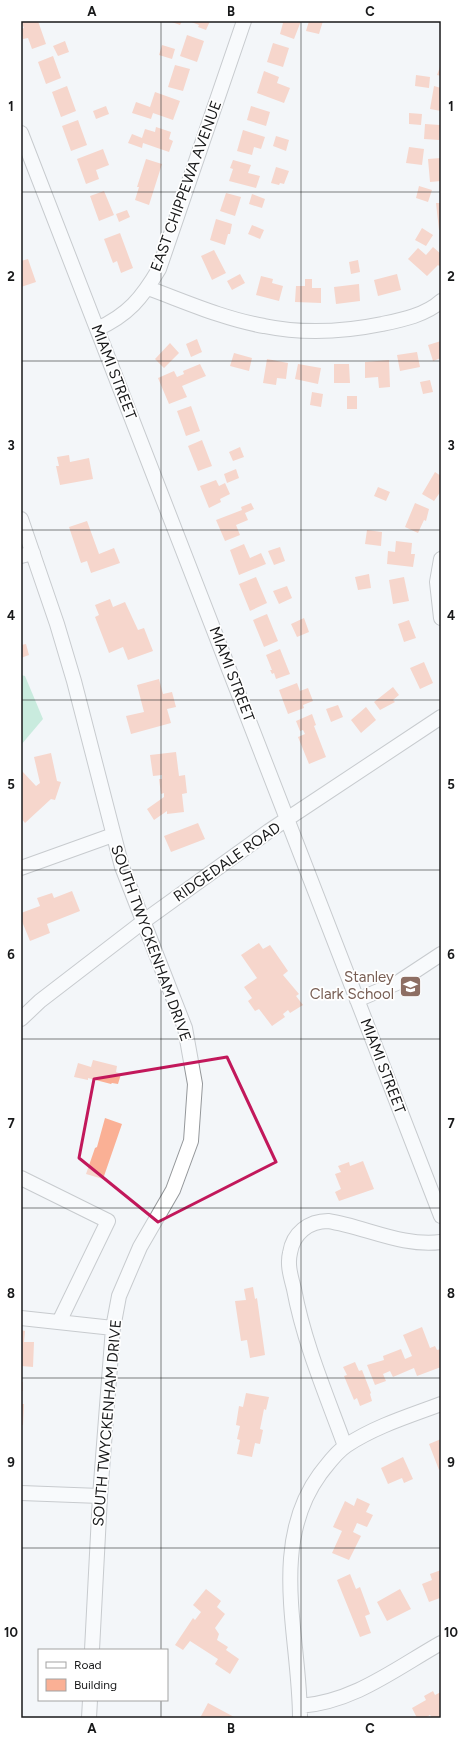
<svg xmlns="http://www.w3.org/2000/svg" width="462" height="1739" font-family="Figtree,sans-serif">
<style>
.green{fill:#98debd}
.building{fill:#fab095}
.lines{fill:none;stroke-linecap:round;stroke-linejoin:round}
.minor-casing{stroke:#94979a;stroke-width:16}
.minor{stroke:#fff;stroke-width:14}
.marked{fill:none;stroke:#c2185b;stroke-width:3;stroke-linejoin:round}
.grid{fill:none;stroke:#18191a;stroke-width:1;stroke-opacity:0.55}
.labels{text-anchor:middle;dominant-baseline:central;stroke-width:3.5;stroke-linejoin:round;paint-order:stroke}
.street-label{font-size:15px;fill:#18191a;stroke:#fff}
.education-label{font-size:15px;fill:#785e54;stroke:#fff;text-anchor:end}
.neatline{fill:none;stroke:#18191a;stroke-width:1.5}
.grid-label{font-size:13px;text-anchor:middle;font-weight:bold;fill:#18191a}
</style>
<rect width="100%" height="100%" fill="#f3f6f9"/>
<path class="green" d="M21,675L25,676L43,719L21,745Z"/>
<path class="building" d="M21,21H38L46,44L32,49L28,38L23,39L21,29L24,28Z
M169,21H182L180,25Z
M189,21H210L206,30L198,27L199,25Z
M277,21H301L294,39L280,34L283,23Z
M309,21H323L319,34L306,31Z
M187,35L204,41L197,62L180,56Z
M65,41L69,52L58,56L53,46Z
M273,43L289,48L283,67L267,62Z
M162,45L175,49L172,59L159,55Z
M53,56L61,78L46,84L38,62Z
M441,64V76L437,75Z
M175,65L190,69L183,91L168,87Z
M264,71L279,77L277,83L290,88L284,103L257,93Z
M416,75L430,77L429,88L415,86Z
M67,86L76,111L61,117L52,92Z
M434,86L441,88V111L430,109Z
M155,92L180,101L173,120L153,113L151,119L132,113L136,102L150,107Z
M106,106L109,114L96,119L93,111Z
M251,106L270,112L266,126L247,120Z
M409,113L422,114L421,125L409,124Z
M78,120L87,145L71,151L62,126Z
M425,124L440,125L439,140L424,139Z
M156,127L171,132L169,139L173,141L169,152L143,143L142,148L128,143L132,134L142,138L145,129L155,132Z
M243,130L265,137L261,149L254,147L252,155L237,151Z
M276,136L289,140L286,151L273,146Z
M409,147L424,149L422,165L406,163Z
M103,149L109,165L96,170L99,179L86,184L77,159Z
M441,158V181L430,182L428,159Z
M146,159L162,164L149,205L135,200L139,187H137Z
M233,160L251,165L248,173L260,176L256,188L229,181L233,169L230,168Z
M276,167L289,171L284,184L280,183L279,185L271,183Z
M419,186L432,190L428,202L416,198Z
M104,191L114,215L99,221L90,196Z
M226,193L241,197L235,216L220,211Z
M252,194L265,199L262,208L249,204Z
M436,203H441V230H439Z
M127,210L130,217L119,222L116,214Z
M216,219L232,224L230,234H228L225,245L210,240Z
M252,225L264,230L260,239L248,234Z
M422,228L433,235L426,246L415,240Z
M120,233L133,268L121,273L117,261L113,263L104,239Z
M433,247L441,254V264L439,266L438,265L427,276L408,259L418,248L426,255Z
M214,250L226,273L212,280L201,256Z
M28,259L36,282L21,287V261Z
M358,260L360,272L351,274L349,262Z
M240,274L245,283L232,290L227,281Z
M397,274L401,290L378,296L374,280Z
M261,276L273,279L272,283L283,286L279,301L256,295Z
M305,279H312V288H321V303L295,302L296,286H305Z
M359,284L360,301L336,304L334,287Z
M197,339L202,352L191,357L186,344Z
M441,341V358L433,361L428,345Z
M170,343L179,353L164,368L155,359Z
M417,352L420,367L400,371L397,355Z
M234,353L252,358L249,371L230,366Z
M267,359L288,363L286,379L277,378L276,385L263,383Z
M389,360L390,387L379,388L378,377L365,378V362Z
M200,364L206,376L182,386L187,397L169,404L158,378L174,371L177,377L184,374L183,371Z
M298,364L321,368L318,384L295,379Z
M334,364H349L350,383H334Z
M430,380L433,392L423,394L420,382Z
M312,392L323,394L321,407L310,405Z
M347,396H357V409H347Z
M191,406L200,431L186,436L177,411Z
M202,440L212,466L198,471L188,446Z
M240,447L244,457L233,461L229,452Z
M69,455L70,462L89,458L93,479L60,485L56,466H59L57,457Z
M236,469L239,478L227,483L224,474Z
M435,472L441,476V491L434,501L422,494Z
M216,480L219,486L225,483L230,494L220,499L221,502L209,508L200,486Z
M378,487L390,492L386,501L374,496Z
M251,503L254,509L245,513L248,520L236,525L240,535L225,541L216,520L242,510L241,507Z
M415,503L429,509L426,521L424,520L418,533L405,527Z
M87,521L99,554L114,548L120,563L91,573L87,561L81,563L69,527Z
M367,530L382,532L381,546L365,544Z
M396,541L412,543L411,554H415L413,567L387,564L388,551L395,552Z
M244,544L250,558L261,553L266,564L239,575L230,550Z
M280,547L285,561L274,565L268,551Z
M369,574L371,588L358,590L355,577Z
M256,577L267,603L250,611L239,584Z
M404,577L409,601L393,604L389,580Z
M287,586L292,598L279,604L273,591Z
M110,599L113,607L125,602L138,630L144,628L153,651L128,660L123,647L109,653L95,617L99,615L95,605Z
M267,614L278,641L264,647L253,620Z
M304,618L309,632L297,637L291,624Z
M409,620L416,638L404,642L398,624Z
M26,644L29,655L21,658V645Z
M280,649L290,674L276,679L274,673L272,674L270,670H272L266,655Z
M424,662L433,683L420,689L410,668Z
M159,679L163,694L172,692L176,707L167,709L171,723L131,734L126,716L144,712L137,685Z
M297,683L300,691L308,688L313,701L303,705L304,708L288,714L279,690Z
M393,687L399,695L393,700L395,702L380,710L374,702Z
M338,705L343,717L331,722L326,709Z
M366,707L376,720L361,733L351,720Z
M312,714L316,725L314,726L326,757L309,764L298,737L305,734L303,730L300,731L296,721Z
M176,752L179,776L185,775L187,793L182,794L184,812L167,814V811L154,820L147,809L164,797V793L161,794L159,779H162V775L153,776L150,755Z
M51,753L57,781L61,782L55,800L51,799L25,823L21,818V773L22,771L36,786L40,783L34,757Z
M198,823L205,839L171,852L164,836Z
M72,891L80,911L47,924L50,933L30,941L21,919V913L40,906L37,898L52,893L54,898Z
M259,943L263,949L270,945L288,971L283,975L299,994L296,996L303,1005L290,1013L288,1010L283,1014L285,1017L272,1026L259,1009L255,1011L248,1001L252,998L244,987L257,978L241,955Z
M93,1060L117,1066L116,1072L121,1074L118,1084L112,1083L111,1084L88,1078V1080L74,1077L78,1063L91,1067Z
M105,1118L122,1124L103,1179L86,1174L95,1148L97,1147Z
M363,1161L374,1189L339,1201L335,1192L341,1189L335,1174L341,1172L338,1166L349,1162L350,1166Z
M253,1287L255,1299L257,1298L265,1355L250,1358L247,1340L241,1341L235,1301L246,1300L244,1289Z
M422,1327L430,1348L435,1346L437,1350L441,1349V1367L417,1376L414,1368L393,1377L390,1371L383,1374L386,1381L375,1385L367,1365L384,1360L383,1356L401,1349L405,1359L412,1356L403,1335Z
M21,1330L25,1331L24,1342H34L33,1367L21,1366Z
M355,1362L359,1371L362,1370L371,1393L370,1394L372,1401L360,1406L357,1398L354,1400L344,1376L347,1375L343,1367Z
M21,1382H23V1391H21Z
M246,1393L269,1397L266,1410L264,1409L260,1429L263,1430L260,1444L255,1443L252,1457L237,1454L240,1440L237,1439L240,1426L236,1425L239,1406L243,1407Z
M21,1404H24L23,1425H21Z
M441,1439V1469L439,1470L429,1444Z
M403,1457L413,1479L404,1483L402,1478L388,1484L381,1468Z
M357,1498L370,1504L366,1512L373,1515L367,1527L357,1523L353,1532L361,1536L349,1560L332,1553L342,1531L333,1527L345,1501L354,1506Z
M441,1570V1601L440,1598L429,1602L422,1584L432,1580L430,1574Z
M350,1574L356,1589L360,1587L370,1614L365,1616L371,1633L360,1637L337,1580Z
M206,1589L221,1601L217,1607L225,1614L215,1628L219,1634L217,1640L228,1647L226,1650L239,1659L230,1674L215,1664L218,1659L190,1641L183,1650L175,1645L193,1618L195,1620L201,1612L193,1605Z
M400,1589L411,1609L387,1621L377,1602Z
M433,1691L435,1695L441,1692V1718H432L430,1715L425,1718H417L412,1708L426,1700L424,1696Z
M208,1703L236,1718H200Z"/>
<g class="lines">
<defs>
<path id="minor" d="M21,133L441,1216
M148,288C186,302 224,319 264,326C303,334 343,332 382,324C401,320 426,315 441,301
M97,329C128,315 142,298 159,269L244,21
M21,519L57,624L74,681L122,867L185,1028L195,1084L191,1141L173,1190L140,1247L119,1296L113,1328L100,1496L92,1650
M21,556L33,553
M441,559L437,582L441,618
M21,868L113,835
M357,1000L397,983L441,954
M21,1019L40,1001L144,921L269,831L441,717
M21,1178L108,1221L59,1322
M21,1318L113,1328
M345,1446C326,1394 304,1343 294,1289C291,1277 287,1265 290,1253C293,1233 309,1221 328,1221C366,1227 402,1247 441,1242
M21,1493L100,1496
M300,1706C354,1702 395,1669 441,1643
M89,1718L90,1700
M300,1718C300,1637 268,1545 320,1474C328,1464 336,1452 347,1445C376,1426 409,1416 441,1404"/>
</defs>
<use href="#minor" class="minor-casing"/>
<use href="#minor" class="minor"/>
</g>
<path d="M0 0H462V1739H0ZM227,1057L276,1162L158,1222L79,1158L94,1079Z" fill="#f3f6f9" fill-opacity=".55" fill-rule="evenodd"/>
<path class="marked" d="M227,1057L276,1162L158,1222L79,1158L94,1079Z"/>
<path class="grid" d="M161,21V1650M301,21V1718M21,192H441M21,361H441M21,530H441M21,700H441M21,870H441M21,1039H441M21,1208H441M21,1378H441M21,1548H441M161,1700V1718"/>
<defs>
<symbol id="school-square" viewBox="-11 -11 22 22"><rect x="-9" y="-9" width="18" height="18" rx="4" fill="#8d6e63" stroke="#fff"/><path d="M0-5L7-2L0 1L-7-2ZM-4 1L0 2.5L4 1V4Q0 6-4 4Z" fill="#fff"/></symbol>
</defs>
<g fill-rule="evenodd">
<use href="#school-square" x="398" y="974" width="25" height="25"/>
</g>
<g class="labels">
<g class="street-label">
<text transform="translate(186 186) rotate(-70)">EAST CHIPPEWA AVENUE</text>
<text transform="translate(114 372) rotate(69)">MIAMI STREET</text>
<text transform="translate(232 674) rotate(69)">MIAMI STREET</text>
<text transform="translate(227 862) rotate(-35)">RIDGEDALE ROAD</text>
<text transform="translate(151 943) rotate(70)">SOUTH TWYCKENHAM DRIVE</text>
<text transform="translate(383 1066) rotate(69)">MIAMI STREET</text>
<text transform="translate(107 1423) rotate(-85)">SOUTH TWYCKENHAM DRIVE</text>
</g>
<g class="education-label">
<text x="394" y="977">Stanley<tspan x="394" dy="17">Clark School</tspan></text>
</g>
</g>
<rect width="462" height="1739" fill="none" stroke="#ffffff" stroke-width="44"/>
<rect x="38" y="1649" width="130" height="52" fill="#ffffff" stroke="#a3a3a3"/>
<rect x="46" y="1662" width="20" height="6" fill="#ffffff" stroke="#a3a3a3"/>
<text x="74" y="1669" font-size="12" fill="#18191a">Road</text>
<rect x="46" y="1679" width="20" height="12" fill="#fab095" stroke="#a3a3a3"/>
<text x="74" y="1689" font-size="12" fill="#18191a">Building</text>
<rect x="22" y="22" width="418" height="1695" class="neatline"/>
<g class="grid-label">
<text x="92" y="16">A</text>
<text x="231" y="16">B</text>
<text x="370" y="16">C</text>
<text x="11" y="111">1</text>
<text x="451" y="111">1</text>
<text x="11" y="281">2</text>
<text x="451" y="281">2</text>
<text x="11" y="450">3</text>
<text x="451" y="450">3</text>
<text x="11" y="620">4</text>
<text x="451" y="620">4</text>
<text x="11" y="789">5</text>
<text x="451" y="789">5</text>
<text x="11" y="959">6</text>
<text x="451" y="959">6</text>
<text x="11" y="1128">7</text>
<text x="451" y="1128">7</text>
<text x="11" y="1298">8</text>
<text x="451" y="1298">8</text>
<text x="11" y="1467">9</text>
<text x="451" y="1467">9</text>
<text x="11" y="1637">10</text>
<text x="451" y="1637">10</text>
<text x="92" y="1733">A</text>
<text x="231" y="1733">B</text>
<text x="370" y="1733">C</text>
</g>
</svg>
